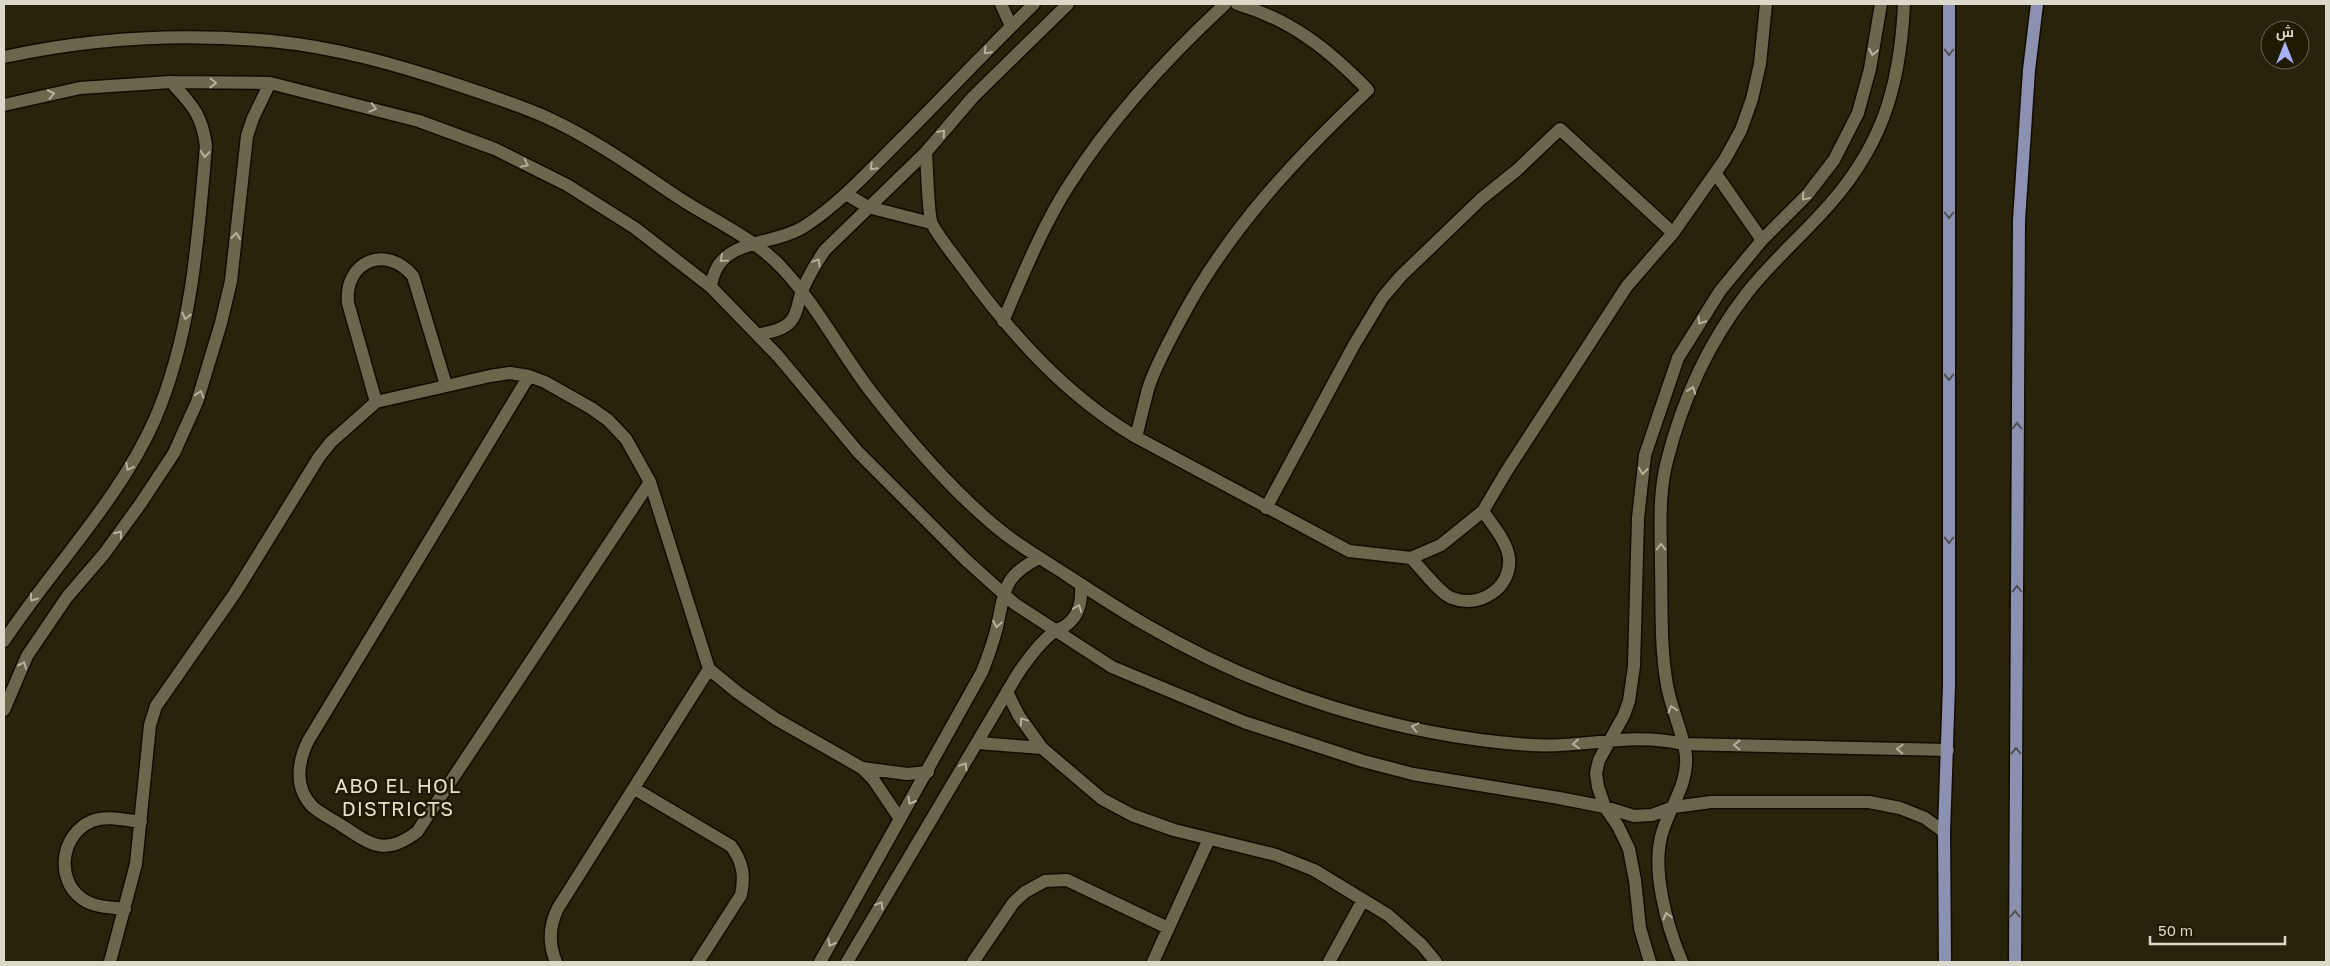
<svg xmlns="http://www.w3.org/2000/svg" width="2330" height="966" font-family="'Golos Text',Cairo,sans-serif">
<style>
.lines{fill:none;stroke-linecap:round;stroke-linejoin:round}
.minor-casing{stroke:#110c00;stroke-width:15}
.tertiary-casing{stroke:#110c00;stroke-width:15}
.primary-casing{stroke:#110c00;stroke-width:15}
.minor{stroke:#6c674c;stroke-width:12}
.tertiary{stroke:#6c674c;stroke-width:12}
.primary{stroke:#8c90b1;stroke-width:12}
.oneway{stroke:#b5b19e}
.oneway2{stroke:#504f51}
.labels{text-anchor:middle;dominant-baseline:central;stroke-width:5;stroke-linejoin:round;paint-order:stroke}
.quarter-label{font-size:20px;letter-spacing:1px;fill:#e6e1c2;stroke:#1f1a02}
</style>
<rect width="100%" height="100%" fill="#28230a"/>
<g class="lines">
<defs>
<path id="minor" d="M1001,4L1011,26
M926,152C927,165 928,216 932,224C940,239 953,254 963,268C1011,334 1065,395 1136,437L1349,551L1411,558L1441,545L1483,511L1506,472L1627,286L1673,233L1725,159L1741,130L1752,99L1760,64L1766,4
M1716,174L1762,240
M868,207L931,223
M1003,321C1023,275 1042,227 1069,185C1112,117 1167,58 1225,4
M529,376L308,741C298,762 294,787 312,806C319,813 332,819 341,825C370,844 384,857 417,832L650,482
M376,402L348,303C344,261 386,244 413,276L446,385
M1136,437C1140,421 1144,405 1148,389C1156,364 1170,340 1182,317C1229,229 1296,158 1368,90C1329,50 1292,20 1237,4
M1266,508L1354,345L1383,297L1401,276L1481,199L1517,170L1560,129L1673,233
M1411,558C1421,568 1440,594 1452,598C1479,609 1512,588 1509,558C1507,541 1492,525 1483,511
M1007,692L1019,716L1042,748L1102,799L1132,815L1174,830L1276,855L1314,870L1388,915L1422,945L1436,962
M978,743L1042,748
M862,768L907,774L928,772
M635,789L731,846C743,862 745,876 741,895L698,962
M125,909C110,907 94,908 81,898C55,878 61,834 92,821C107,815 125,820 141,822
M110,962L136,864L150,725L156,706L235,593L319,457L331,442L376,402L490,376L510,373L529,376L545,382L591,408L608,420L626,439L650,482L709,669L737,692L776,719L862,768L873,779L900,819
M556,962C548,943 549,926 558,908L709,669
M973,962L1014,902L1025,892L1045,881L1067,880L1168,928
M1153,962L1209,839
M1329,962L1363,900"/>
<path id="tertiary" d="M4,57C91,38 182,33 271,41C335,47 398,65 458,85C488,95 519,105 548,118C594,139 637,170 679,198C711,219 757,240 782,268C817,305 841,353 872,393C907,438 945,483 988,520C1009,539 1035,555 1059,570C1088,589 1118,609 1148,626C1263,693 1398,736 1531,745C1585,749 1628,731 1683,744L1948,750
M4,105L80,88L171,82L270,83L419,121L495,149L567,185L635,228L711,287L778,356L858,452L966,560L1015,604L1112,667L1244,722L1363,761L1413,774L1559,798L1605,807L1634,816L1652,815L1674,807L1711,802H1869L1900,808L1925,818L1944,832
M846,194L868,207
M711,287C717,236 771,248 805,226C839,204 867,173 895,145C942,98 987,50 1034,4
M758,335C769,332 784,330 791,321C798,313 798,301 802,291C808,277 816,263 825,250L926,152L973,97L1068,4
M4,641C52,568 120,499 155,419C192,333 198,238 206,146C202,114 192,105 171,82
M4,710L27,656L67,597L104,554L141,503L174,453L197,402L221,323L231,281L247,136L253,118L270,83
M820,962L982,672C988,657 993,643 997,627C1005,591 1002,577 1039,558
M847,962L1017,675C1027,660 1040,642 1055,631C1058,629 1062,628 1065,626C1080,616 1082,600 1081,584
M1650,962L1640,928L1635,880L1629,849L1618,826L1605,807L1598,787L1596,773L1599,760L1624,715L1629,701L1634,666L1638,518L1645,455L1678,358L1720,291L1762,240L1807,195L1834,160L1858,113L1870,69L1881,4
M1682,962C1667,926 1650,868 1663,830C1671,805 1688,784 1686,756C1683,732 1671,709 1667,685C1660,646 1662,606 1661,565C1661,531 1658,495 1667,461C1682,401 1709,342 1747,293C1769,265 1795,242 1819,216C1880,152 1900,91 1904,4"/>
<path id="primary" d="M1945,962L1944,832L1949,685V4
M2015,962L2019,220L2029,70L2037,4"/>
</defs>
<use href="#minor" class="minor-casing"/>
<use href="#tertiary" class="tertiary-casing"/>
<use href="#primary" class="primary-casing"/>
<use href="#minor" class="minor"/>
<use href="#tertiary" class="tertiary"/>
<use href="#primary" class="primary"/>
</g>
<defs><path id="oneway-chevron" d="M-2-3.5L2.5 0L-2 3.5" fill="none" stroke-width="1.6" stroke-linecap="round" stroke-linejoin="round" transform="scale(1.25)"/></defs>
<g class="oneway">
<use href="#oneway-chevron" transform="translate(987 51) rotate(134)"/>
<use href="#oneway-chevron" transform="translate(1873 52) rotate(101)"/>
<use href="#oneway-chevron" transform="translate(213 83) rotate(1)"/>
<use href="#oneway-chevron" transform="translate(51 94) rotate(-12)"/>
<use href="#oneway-chevron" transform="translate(373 108) rotate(15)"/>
<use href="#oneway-chevron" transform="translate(942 133) rotate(-49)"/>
<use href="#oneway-chevron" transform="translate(205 154) rotate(95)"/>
<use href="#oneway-chevron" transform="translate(525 164) rotate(26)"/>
<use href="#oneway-chevron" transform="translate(873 167) rotate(135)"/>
<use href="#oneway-chevron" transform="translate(1805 197) rotate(131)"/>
<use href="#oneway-chevron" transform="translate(236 236) rotate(-84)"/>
<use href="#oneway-chevron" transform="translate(723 259) rotate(138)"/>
<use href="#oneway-chevron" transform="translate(817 262) rotate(-59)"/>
<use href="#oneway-chevron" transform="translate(186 316) rotate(102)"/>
<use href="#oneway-chevron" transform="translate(1701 321) rotate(122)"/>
<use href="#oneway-chevron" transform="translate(1692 390) rotate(-70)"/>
<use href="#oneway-chevron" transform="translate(200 394) rotate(-73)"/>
<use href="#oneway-chevron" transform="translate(129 467) rotate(119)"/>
<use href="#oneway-chevron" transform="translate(1643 471) rotate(97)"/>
<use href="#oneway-chevron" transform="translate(119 534) rotate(-54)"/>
<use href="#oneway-chevron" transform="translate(1661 547) rotate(-90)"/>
<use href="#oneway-chevron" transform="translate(33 598) rotate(126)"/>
<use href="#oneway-chevron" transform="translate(1078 608) rotate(-69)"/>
<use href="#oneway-chevron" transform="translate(997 624) rotate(101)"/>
<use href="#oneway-chevron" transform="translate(23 665) rotate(-66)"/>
<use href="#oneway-chevron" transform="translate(1672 709) rotate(-105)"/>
<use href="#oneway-chevron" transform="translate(1023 721) rotate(-124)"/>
<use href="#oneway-chevron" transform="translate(1415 727) rotate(-167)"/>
<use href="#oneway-chevron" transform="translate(1576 744) rotate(175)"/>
<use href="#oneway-chevron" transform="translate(1737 745) rotate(-179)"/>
<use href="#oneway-chevron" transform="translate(1900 749) rotate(-178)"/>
<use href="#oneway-chevron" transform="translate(964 766) rotate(-59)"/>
<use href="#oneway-chevron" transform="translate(911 801) rotate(120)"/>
<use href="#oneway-chevron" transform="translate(880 905) rotate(-59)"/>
<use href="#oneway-chevron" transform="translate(1667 916) rotate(-105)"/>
<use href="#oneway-chevron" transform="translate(831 943) rotate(119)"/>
</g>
<g class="oneway2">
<use href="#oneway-chevron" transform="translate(1949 52) rotate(90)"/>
<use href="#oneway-chevron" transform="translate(1949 215) rotate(90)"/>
<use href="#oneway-chevron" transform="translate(1949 377) rotate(90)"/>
<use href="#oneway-chevron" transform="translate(2017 426) rotate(-90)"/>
<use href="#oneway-chevron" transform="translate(1949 540) rotate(90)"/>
<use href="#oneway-chevron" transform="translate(2017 589) rotate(-90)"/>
<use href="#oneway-chevron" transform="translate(2016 751) rotate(-90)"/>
<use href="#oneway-chevron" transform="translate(2015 914) rotate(-90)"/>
</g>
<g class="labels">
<g class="quarter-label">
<text x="398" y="785">ABO EL HOL<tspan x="398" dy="23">DISTRICTS</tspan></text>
</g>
</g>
<rect width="2330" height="966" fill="none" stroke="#dcd9ca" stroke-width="10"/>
<g transform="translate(2285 45)"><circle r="24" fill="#1f1a02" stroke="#6b6652"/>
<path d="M0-4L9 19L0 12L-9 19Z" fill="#a7b1fc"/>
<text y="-8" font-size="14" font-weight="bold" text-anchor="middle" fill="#dcd9ca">ش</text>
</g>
<path d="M2150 936v8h135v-8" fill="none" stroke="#dcd9ca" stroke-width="2.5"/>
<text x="2158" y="936" font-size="15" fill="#dcd9ca" stroke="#1f1a02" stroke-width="4" paint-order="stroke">50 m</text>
</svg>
